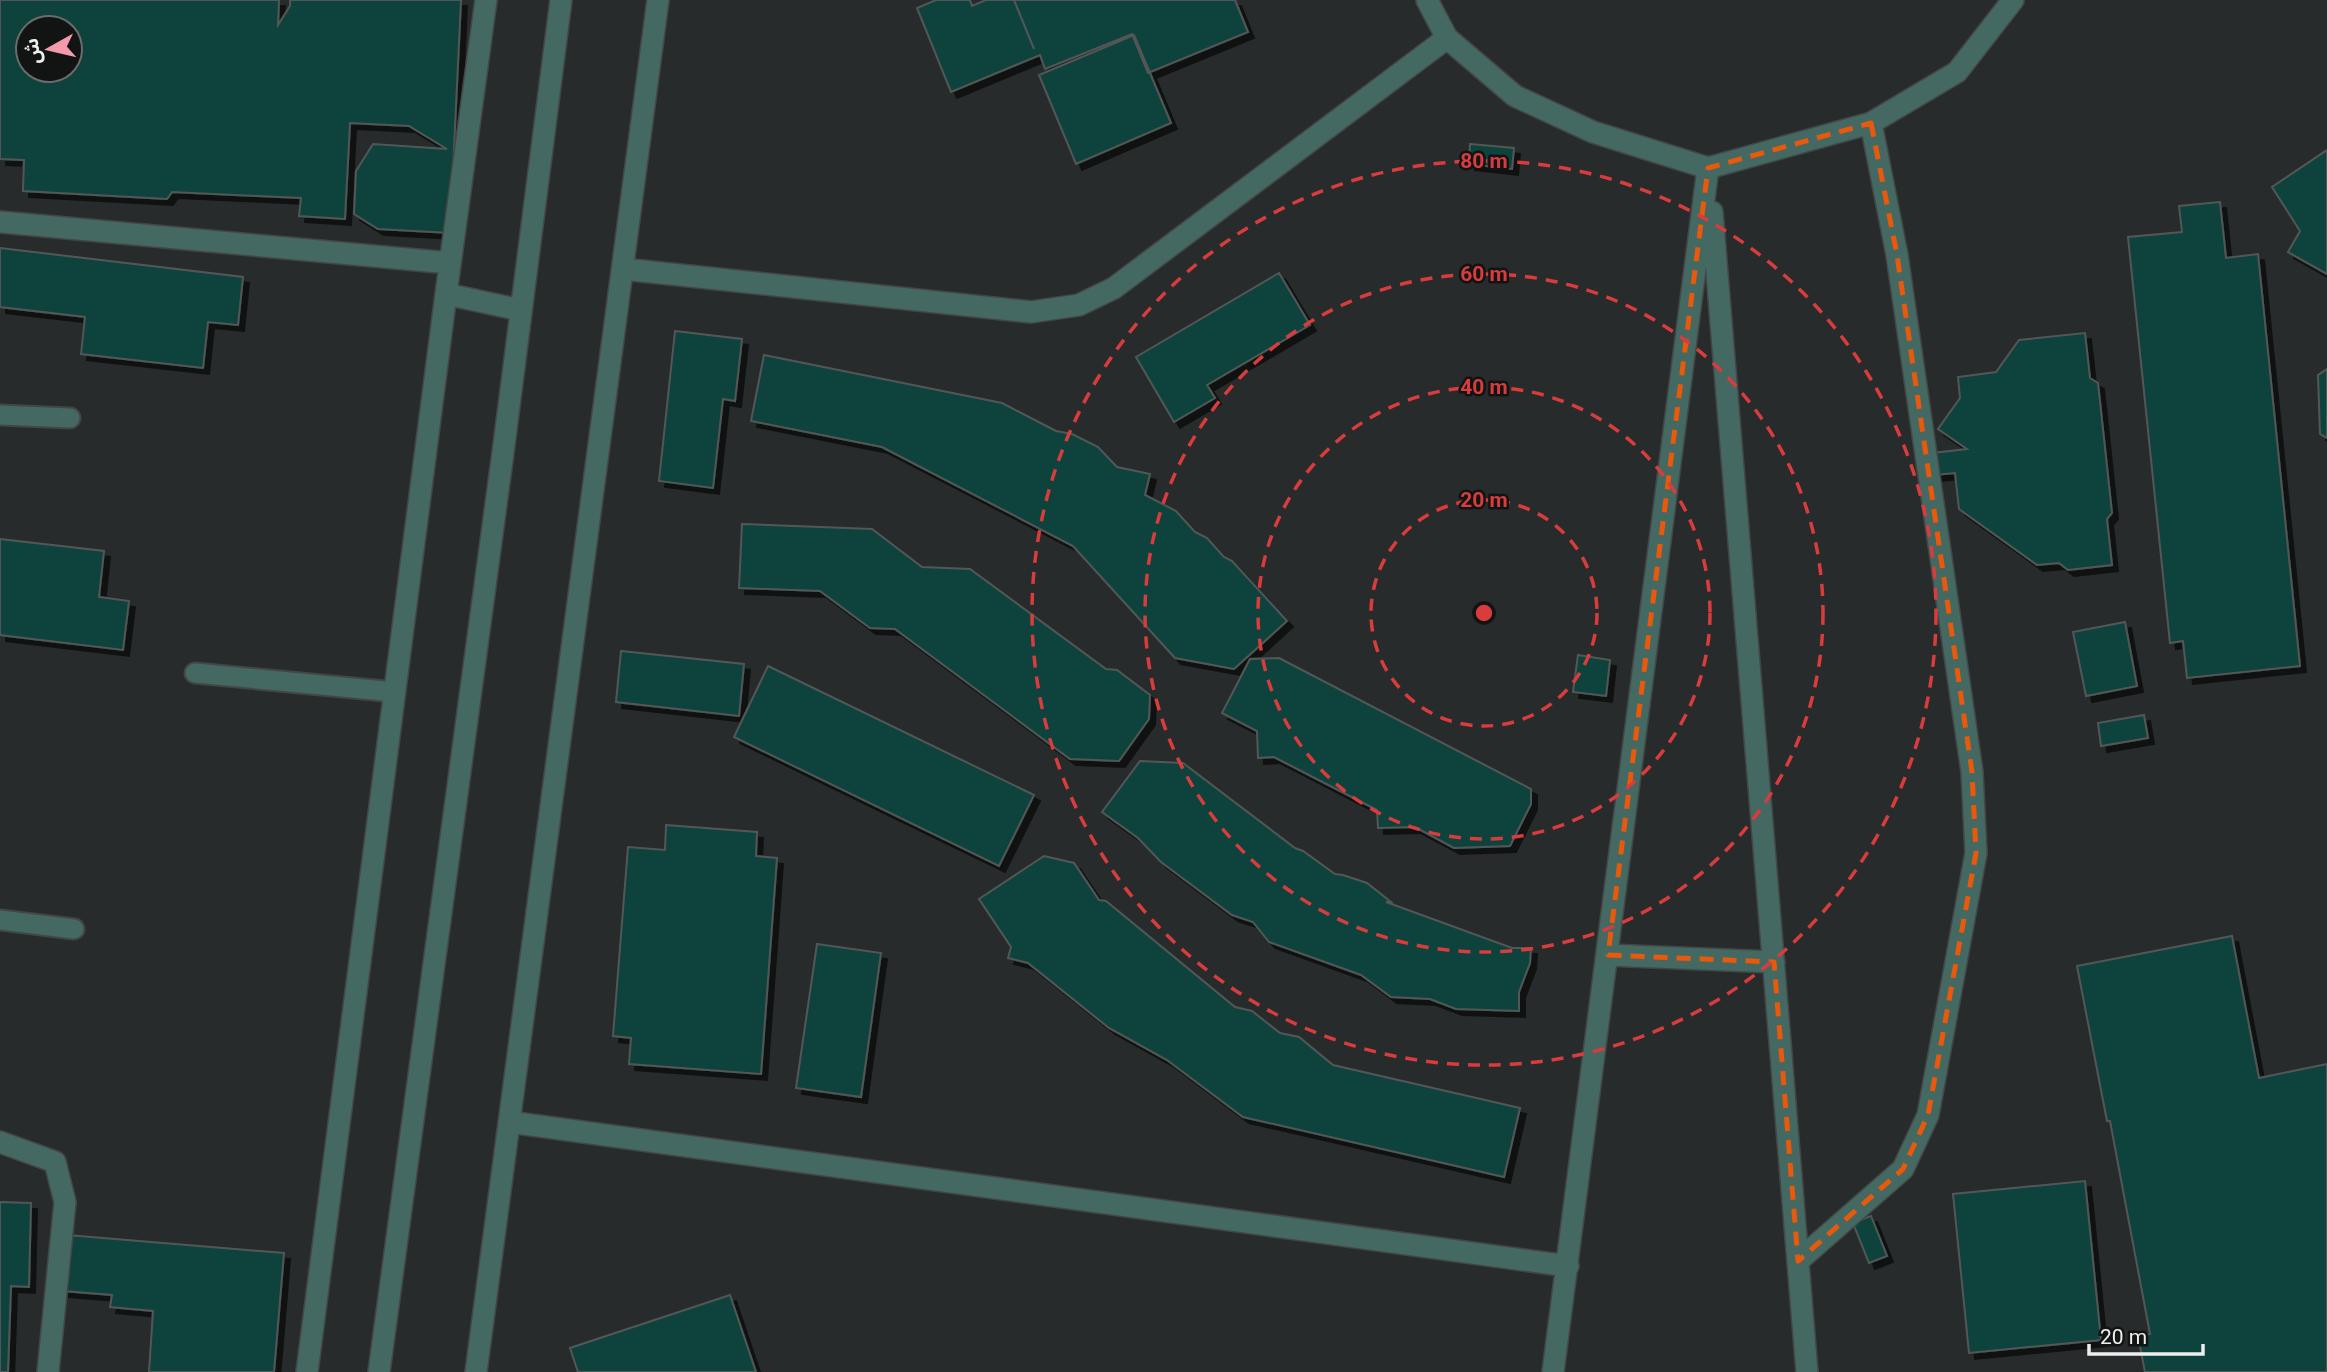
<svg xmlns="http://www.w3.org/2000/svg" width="2327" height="1372" font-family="Roboto,'Noto Sans Arabic',sans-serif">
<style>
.building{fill:#0c433d;stroke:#535756;stroke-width:2;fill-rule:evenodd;filter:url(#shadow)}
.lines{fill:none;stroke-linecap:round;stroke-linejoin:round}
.lane-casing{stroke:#444646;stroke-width:23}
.street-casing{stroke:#444646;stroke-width:24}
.lane{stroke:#446862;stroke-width:19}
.street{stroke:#446862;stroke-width:21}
.marked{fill:none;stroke:#e8590c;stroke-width:5;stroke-dasharray:14 9;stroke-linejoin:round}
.ring{fill:none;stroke:#d83c3c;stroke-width:3.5;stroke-dasharray:12 9}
.centre{fill:#d83c3c;stroke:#121313;stroke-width:3.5}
.ring-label{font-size:21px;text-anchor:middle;font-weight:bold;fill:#d83c3c;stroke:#121313;stroke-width:5;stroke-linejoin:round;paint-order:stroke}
</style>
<defs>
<filter id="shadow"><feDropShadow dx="6" dy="6" stdDeviation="0" flood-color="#0009"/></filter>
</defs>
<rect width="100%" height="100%" fill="#282b2b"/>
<path class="building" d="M0,0H279L278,25L290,6V0H461L450,233L378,229L354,214L356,171L373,144L447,149L409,126L350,123L345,219L299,216L301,198L172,192L167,199L23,191L24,160L0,159ZM28,28H70V70H28Z
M936,0H970L972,6L986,0H1014L1034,49L1014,0H1235L1248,32L1148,73L1132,34L1045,69L1040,55L951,92L917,8Z
M1134,35L1171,123L1076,164L1039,75Z
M1470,144L1514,148L1512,169L1469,164Z
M2327,150V274L2288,252L2300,231L2272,187Z
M2220,202L2226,258L2258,254L2300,666L2187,678L2183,641L2170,643L2128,237L2182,232L2179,206Z
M0,248L243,277L238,325L208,322L203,368L81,354L85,317L0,307Z
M1279,273L1310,325L1207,385L1215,398L1174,422L1136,357Z
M675,331L742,339L735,401L723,399L713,488L659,481Z
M2085,333L2090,378L2098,383L2112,513L2107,519L2112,565L2068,570L2059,563L2037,565L1959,509L1955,473L1935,475L1933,453L1967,449L1938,429L1960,398L1958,377L1996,372L2019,340Z
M764,355L1002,403L1056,431L1072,434L1098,447L1117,467L1150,474L1145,495L1176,511L1195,532L1207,538L1224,557L1232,561L1287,621L1234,669L1175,658L1073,546L882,447L751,421Z
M2327,369V438L2320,434L2318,375Z
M742,524L872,529L922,567L970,569L1106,669L1117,670L1150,695L1149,719L1119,761L1070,759L895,629L870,628L820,591L739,588Z
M0,539L104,551L99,597L129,601L123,650L0,635Z
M2125,622L2137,686L2086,696L2073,632Z
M621,651L744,664L739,716L616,702Z
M1578,655L1610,660L1606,696L1573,692Z
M1279,658L1531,789V804L1510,846L1454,848L1415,827L1378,828L1377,810L1274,757L1258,758L1257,731L1222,713L1250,659Z
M768,666L1034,795L999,866L734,737Z
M2144,715L2148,738L2101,746L2098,723Z
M1140,761L1183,763L1295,848L1303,851L1335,874L1343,875L1367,883L1391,902H1386L1512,948H1531L1530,963L1519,992V1011L1456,1009L1430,999L1391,997L1361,975L1269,942L1253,922L1232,915L1161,862L1138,838L1102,812Z
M666,825L757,832L756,856L777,858L761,1074L629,1064L631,1038L613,1036L628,847L665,850Z
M1044,856L1074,863L1099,900L1106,901L1235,1007L1252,1011L1280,1033L1299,1037L1333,1065L1520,1108L1504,1177L1243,1117L1167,1060L1109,1028L1028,963L1008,958L1011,947L979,899Z
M2232,936L2259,1078L2327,1064V1372H2145L2138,1336L2150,1334L2110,1121H2107L2077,966Z
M817,944L881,953L861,1097L796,1088Z
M2085,1181L2101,1340L1969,1353L1953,1194Z
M0,1202L31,1203L29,1287L11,1286L8,1372H0Z
M1871,1216L1887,1256L1869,1263L1853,1223Z
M67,1235L284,1253L274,1372H149L153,1311L110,1307L112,1295L63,1291Z
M730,1295L756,1372H578L570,1348Z"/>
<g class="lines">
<defs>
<path id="lane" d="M0,415L70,418
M195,673L395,692
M0,920L74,929"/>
<path id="street" d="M1427,0L1447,38L1515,96L1593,132L1708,168L1871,123L1957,72L2013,0
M1712,212L1807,1372
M0,222L450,263
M623,269L1031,312L1079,305L1114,288L1447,38
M446,294L521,310
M1608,955L1774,962
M509,1122L1568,1266
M0,1142L55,1162L65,1202L48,1372
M1798,1261L1903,1169L1928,1115L1976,853L1972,772L1897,255L1871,123
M307,1372L446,294L486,0
M379,1372L504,445L561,0
M476,1372L658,0
M1553,1372L1708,168"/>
</defs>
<use href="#lane" class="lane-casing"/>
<use href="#street" class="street-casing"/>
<use href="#lane" class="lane"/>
<use href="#street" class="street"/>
</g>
<path class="marked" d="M1871,123L1897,255L1972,772L1976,853L1928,1115L1903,1169L1798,1261L1774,962L1608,955L1708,168Z"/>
<g class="ring">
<circle cx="1484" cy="613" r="113"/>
<circle cx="1484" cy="613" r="226"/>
<circle cx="1484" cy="613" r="339"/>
<circle cx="1484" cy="613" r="452"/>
</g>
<circle cx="1484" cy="613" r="10" class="centre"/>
<g class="ring-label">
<text x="1484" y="168">80 m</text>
<text x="1484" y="281">60 m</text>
<text x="1484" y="394">40 m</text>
<text x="1484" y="507">20 m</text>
</g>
<g transform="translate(49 49) rotate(262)"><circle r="33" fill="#121313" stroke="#6a6b6b" stroke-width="2"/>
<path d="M0-5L12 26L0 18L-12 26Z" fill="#f39aac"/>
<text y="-10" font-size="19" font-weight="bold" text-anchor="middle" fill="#edefee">ش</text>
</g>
<path d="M2089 1344v10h114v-10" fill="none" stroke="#edefee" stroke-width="3.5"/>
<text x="2100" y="1344" font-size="21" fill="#edefee" stroke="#121313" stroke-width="5" paint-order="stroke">20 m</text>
</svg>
